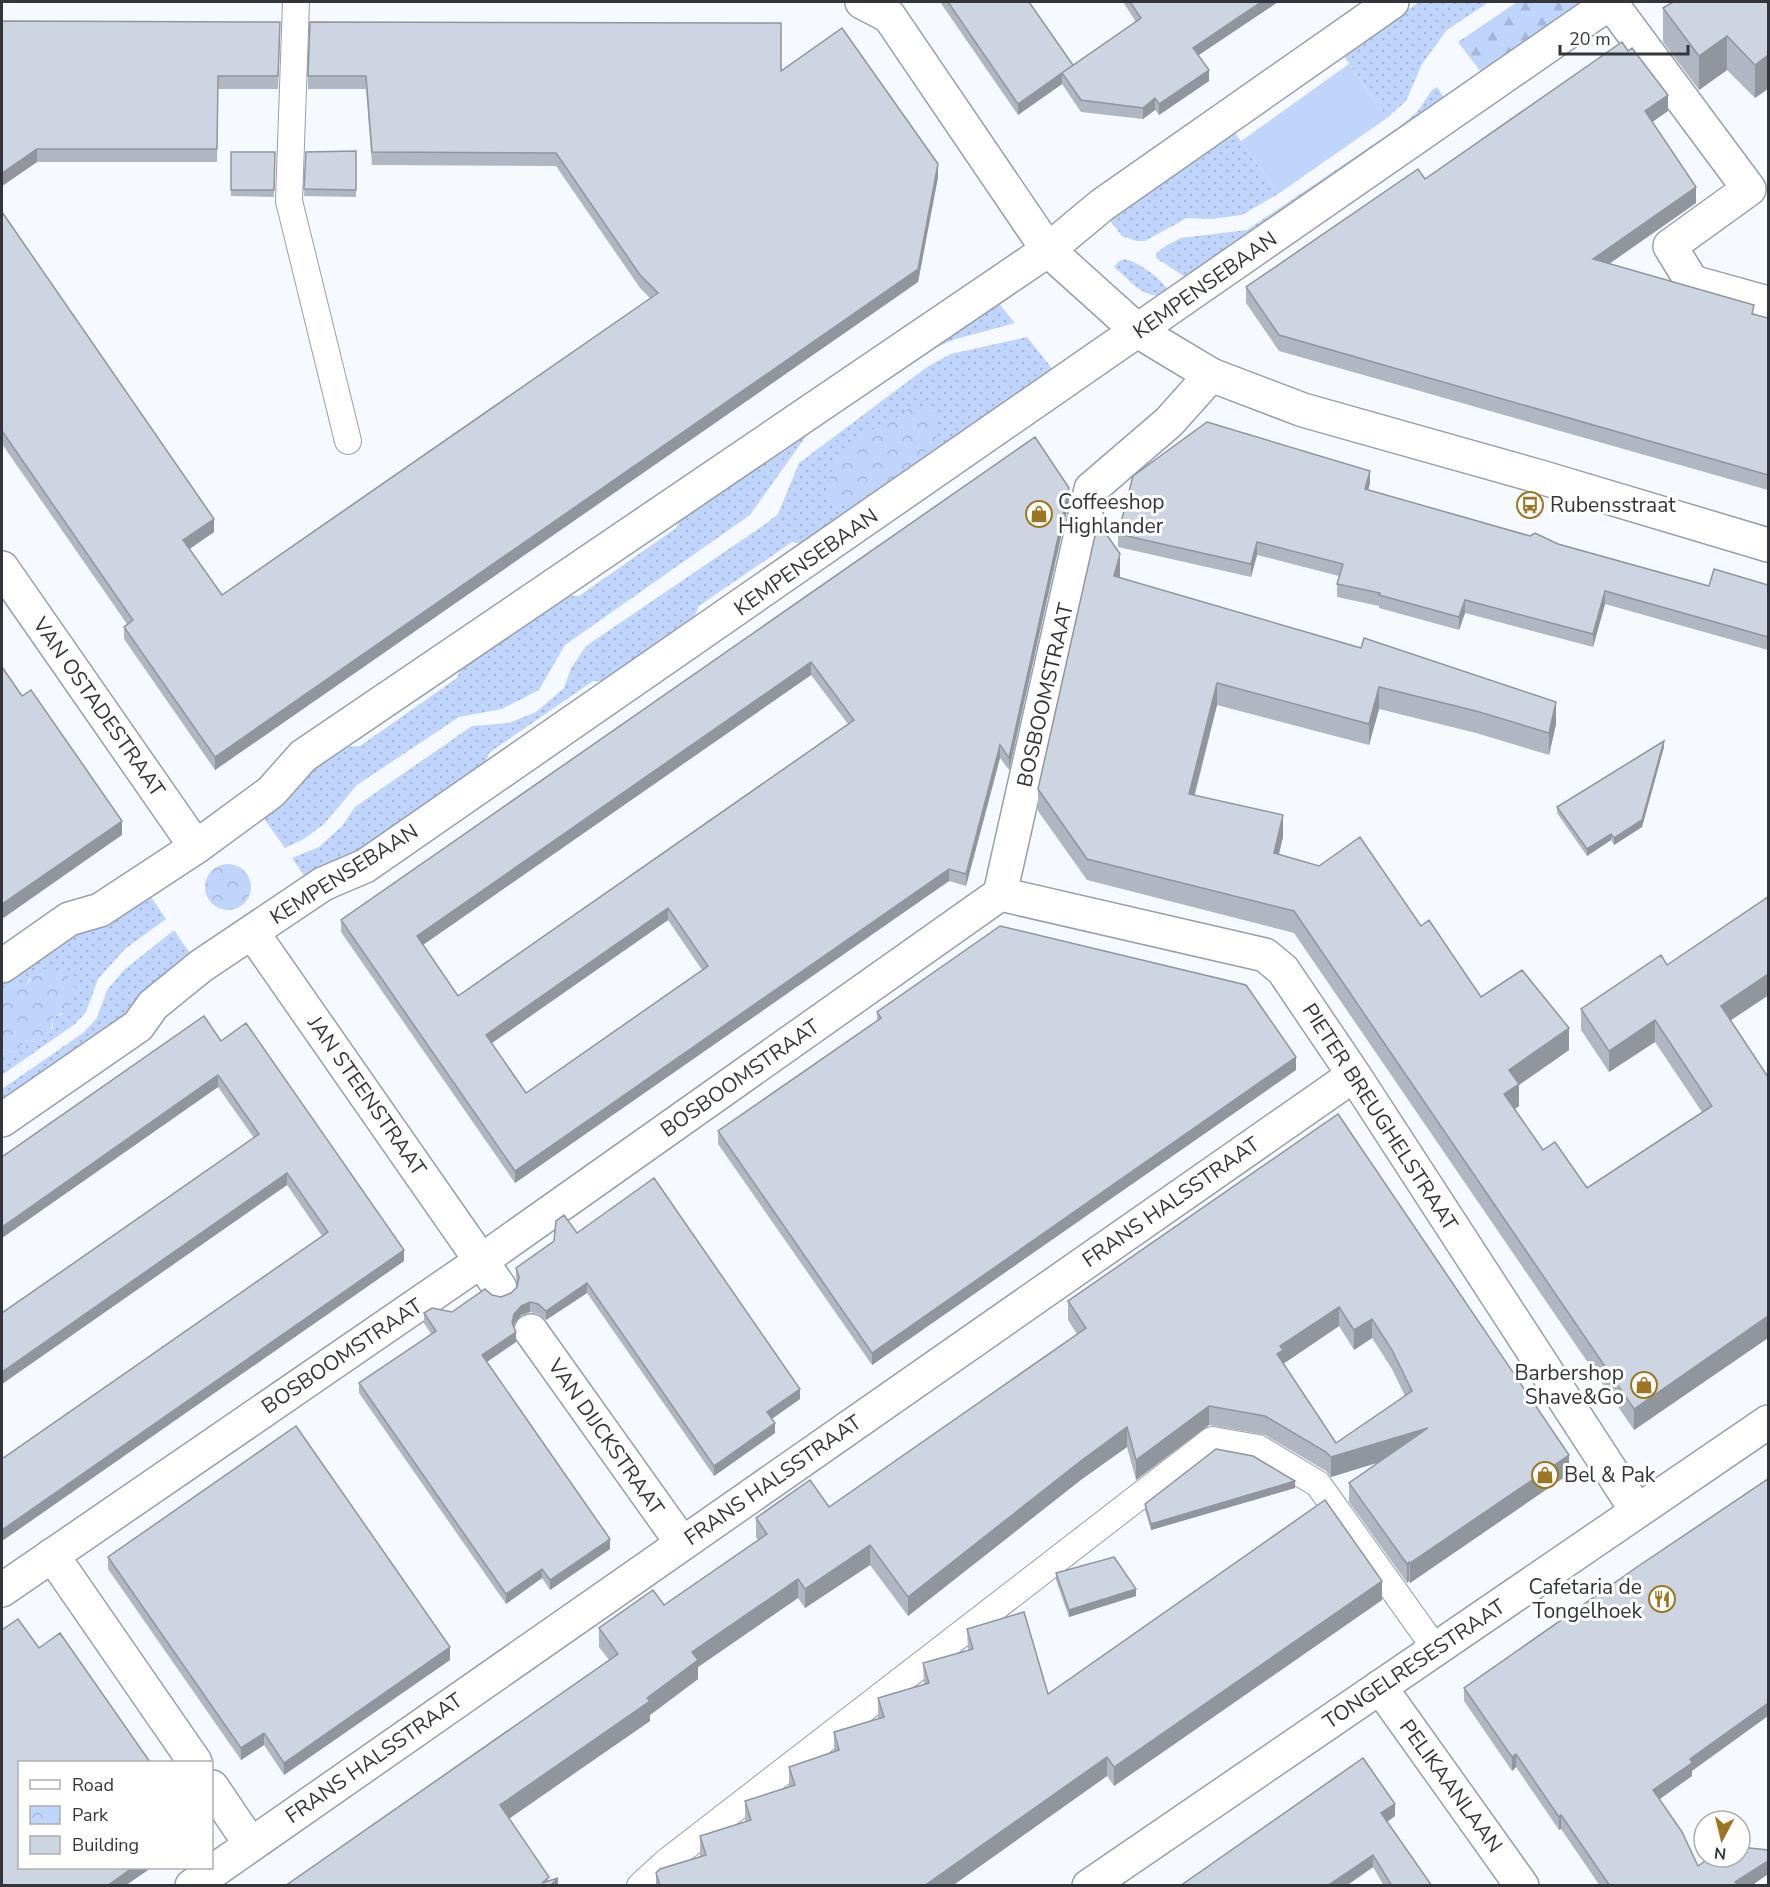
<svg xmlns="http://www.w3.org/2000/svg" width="1770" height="1887" font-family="'Nunito Sans',sans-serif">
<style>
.grass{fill:url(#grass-dots)}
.forest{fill:url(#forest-firs)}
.park{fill:url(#park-crowns)}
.garden{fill:#c0d5fb}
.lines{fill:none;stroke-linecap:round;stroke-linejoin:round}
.lane-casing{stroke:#989fac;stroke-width:28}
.street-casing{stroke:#989fac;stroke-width:36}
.secondary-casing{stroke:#989fac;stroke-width:36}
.lane{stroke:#fff;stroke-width:26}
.street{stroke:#fff;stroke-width:33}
.secondary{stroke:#fff;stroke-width:33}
.wall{fill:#b0b7c2;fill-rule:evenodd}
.shaded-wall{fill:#90959e}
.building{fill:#cdd5e2;stroke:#90959e;stroke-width:1.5;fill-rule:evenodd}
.labels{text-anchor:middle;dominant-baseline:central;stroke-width:6;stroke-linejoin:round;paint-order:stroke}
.street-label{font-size:21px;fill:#33353b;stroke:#fff}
.poi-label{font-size:21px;fill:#33353b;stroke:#fff;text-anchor:start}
</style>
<defs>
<pattern id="grass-dots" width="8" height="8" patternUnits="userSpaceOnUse" patternTransform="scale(1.5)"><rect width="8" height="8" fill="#c0d5fb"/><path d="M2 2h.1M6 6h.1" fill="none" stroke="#a5b7d8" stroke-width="1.8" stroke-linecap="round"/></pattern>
<pattern id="forest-firs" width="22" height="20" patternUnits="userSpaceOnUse" patternTransform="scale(1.5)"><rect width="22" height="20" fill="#c0d5fb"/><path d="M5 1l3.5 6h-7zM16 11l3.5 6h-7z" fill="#a5b7d8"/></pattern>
<pattern id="park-crowns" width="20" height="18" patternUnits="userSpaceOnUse" patternTransform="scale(1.5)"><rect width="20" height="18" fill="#c0d5fb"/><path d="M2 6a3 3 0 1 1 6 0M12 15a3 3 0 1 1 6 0" fill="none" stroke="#a5b7d8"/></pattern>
</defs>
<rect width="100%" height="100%" fill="#f6f9ff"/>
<path class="grass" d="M1419,2H1489L1447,30L1422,64L1406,101L1387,118L1343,55Z
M1437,87L1446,101L1190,280L1156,258V253L1167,245L1181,238L1247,230L1399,127L1417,112L1432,90Z
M1233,130L1278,194L1242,215L1211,219L1187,218L1145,241H1136L1122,236L1107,217Z
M1125,259C1141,263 1163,280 1171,294C1145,302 1132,282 1114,267L1119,261Z
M992,295L1015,323L956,339L925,352L809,432L750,515L565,645L539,690L502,709L459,717L357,785L324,824L304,839L285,848L262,816L296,791L311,769L343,747L360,746L457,678L464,661L561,595L579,596L676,528L684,509Z
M1027,337L1054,371L809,544L792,542L699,606L689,628L611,681H593L489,753L483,770L352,859L307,880L292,858L319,847L342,826L355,807L472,726L509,723L536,712L564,688L571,668L586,646L764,525L778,514L799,463L927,367L951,354Z
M149,894L166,919L125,949L98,979L86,1012L75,1024L2,1075V1053C14,1055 19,1049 26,1040L34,1042L53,1028V1017L63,1014L30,978L26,985L10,986L2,995V984L78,928Z
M174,930L194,959L136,1010L2,1104V1089L83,1033L97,1018L107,990L124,970Z"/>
<path class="forest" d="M1517,2H1591L1483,75L1458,42Z"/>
<path class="park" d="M917,405C941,411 941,426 933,447C915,462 872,495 851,503C844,505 838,504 832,502C831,501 828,496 827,495C823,479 846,442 859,434C869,429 880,429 890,422C900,416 905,409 917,405Z
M205 887a23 23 0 1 1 46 0a23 23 0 1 1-46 0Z
M46,969C80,970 87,1004 53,1017C52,1035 45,1045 26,1040C19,1049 14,1055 2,1053V995L10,986L26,985L38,971Z"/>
<path class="garden" d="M1349,64L1387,118L1278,194L1241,141Z"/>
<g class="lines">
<defs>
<path id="lane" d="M296,2L289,201L348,441
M640,1886L666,1862L1212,1440L1258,1448L1318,1484L1435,1648"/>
<path id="street" d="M1610,2L1749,189L1670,246L1692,282L1768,303
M2,568L196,847
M1000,894L1265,955L1283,970L1354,1075L1637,1511
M252,932L500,1288
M2,966L69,919L100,910L196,847L271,792L303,756L1048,250L1102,205L1392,2
M2,1120L138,1026L153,1005L201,966L323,884L365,866L1611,2
M531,1331L682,1543
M52,1555L195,1762
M2,1590L481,1261L1000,894L1091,489L1169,422L1211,375
M1380,1687L1522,1886
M212,1787L251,1845
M192,1886L1354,1075"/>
<path id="secondary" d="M862,2L889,16L1048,250L1138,331L1161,345L1211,375L1303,410L1537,476L1768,545
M1089,1886L1768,1422"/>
</defs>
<use href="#lane" class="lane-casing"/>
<use href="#street" class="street-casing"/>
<use href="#secondary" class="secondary-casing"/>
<use href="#lane" class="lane"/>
<use href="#street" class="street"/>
<use href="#secondary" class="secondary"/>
</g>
<path class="wall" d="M940,2H1029L1073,65L1136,22L1123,2H1278L1198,55L1209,81L1159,115L1155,110L1143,119L1081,112L1062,84L1018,115Z
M1768,2L1755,98L1727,70L1699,90L1663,42V8Z
M2,21L280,34L278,89H218L217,162H37L2,186Z
M781,71L938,177L918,282L215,770L124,639V627L127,624L2,444V212L214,532L190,549L222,595L650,298L640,288L556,166L372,165L366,89H308V76Z
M1668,111L1652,122L1696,203L1609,264L1768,318V490L1279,351L1246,303V287L1425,179Z
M356,151V197L304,196L306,152Z
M231,152H275L274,197L231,196Z
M1370,483L1368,490L1709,586L1768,585V650L1605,604L1593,647L1465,613L1459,630L1379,608V606L1337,597V584L1339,576L1257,555L1251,577L1118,547V534Z
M1069,501L1009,770L1000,758L966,886L949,881L515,1183L341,932V920ZM811,675L848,724L458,996L423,945ZM668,920L702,970L526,1093L492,1043Z
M1120,576L1119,577L1556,724L1549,755L1476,733L1379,709L1369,745L1217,705L1195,795L1283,837L1278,855L1421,926L1481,997L1569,1050L1519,1085V1106L1515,1109L1543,1150L1587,1188L1702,1112L1655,1042L1609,1072L1581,1030V1009L1667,965L1768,897V996L1731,1020L1768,1077V1338L1634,1430L1294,933L1087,880L1038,811V789Z
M1664,747L1642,827L1614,845L1611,840L1587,856L1557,813V807Z
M877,1012L1296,1070L872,1365L718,1144V1131L877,1021Z
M221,1041L404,1261L2,1541V1459L322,1236L287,1185L2,1384V1313L254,1138L218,1087L2,1238V1157Z
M1338,1114L1569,1474L1410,1583L1409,1581L1407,1583L1349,1502V1483L1380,1462L1331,1477L1326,1471L1265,1435L1209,1425L1136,1480L1127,1447L1082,1479L908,1616L870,1565L805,1608L798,1598L698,1667V1679L650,1715V1721L509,1818L549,1881L558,1886H285L609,1660L599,1647V1628L664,1605L758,1540L756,1537V1518L829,1507L1077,1334L1068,1320V1301ZM1339,1326L1354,1350L1372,1338L1392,1369L1405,1396L1336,1443L1283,1364Z
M577,1233L800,1399L772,1419L775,1433L714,1476L587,1293L546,1320L538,1314L530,1312L521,1315L514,1324L516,1342L487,1362L610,1549L550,1590L542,1578L506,1604L359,1393V1383L431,1334L424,1323V1313L452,1312L492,1295L501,1297L511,1293L517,1287V1283L516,1278V1268Z
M1295,1488L1151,1530L1145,1510V1504Z
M108,1557L450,1660L284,1775L264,1745L241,1760L108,1569Z
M1056,1573L1136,1596L1069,1617L1056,1580Z
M1382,1600L1114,1786L1107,1776L952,1886H656V1873L700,1857V1836L745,1822V1801L789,1787V1767L834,1752V1732L878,1719V1698L924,1684L923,1663L968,1650L967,1629L1048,1694Z
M1464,1688L1692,1771V1776L1659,1799L1698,1866L1768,1850V1874L1751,1886H1600L1561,1829L1559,1830L1516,1767L1512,1771L1464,1701Z
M1395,1816L1387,1822L1432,1886H1384L1373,1867L1346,1886H1180Z"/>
<path class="shaded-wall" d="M1261,2H1278L1193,59V48Z
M1727,36V70L1699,90V56Z
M1768,55V89L1755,98V65Z
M1209,70V81L1159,115V104Z
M1062,73V84L1018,115V104Z
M1668,95V111L1645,127V111Z
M1155,98V110L1143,119V108Z
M37,149V162L2,186V173Z
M938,164V177L918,282L215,770V757Z
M1696,187V203L1593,275V259Z
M1370,471V483L1365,502V489Z
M1069,488V501L1009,770V758Z
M214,519V532L183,553V540Z
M1257,542V555L1251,577V564Z
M1120,554V576L1114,597V576Z
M1605,591V604L1593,647V634Z
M1465,600V613L1459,630V617Z
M811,662V675L417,949V936Z
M1217,683V705L1189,815V794Z
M1379,687V709L1369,745V724Z
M1556,702V724L1549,755V733Z
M1664,741V747L1642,827L1614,845V838Z
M1000,745V758L966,886V874Z
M1283,815V837L1274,875V853Z
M122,821V835L2,919V904Z
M1611,834V840L1587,856V849Z
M949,869V881L515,1183V1171Z
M668,908V920L486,1047V1035Z
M1768,974V995L1721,1027V1006Z
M1655,1020V1042L1609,1072V1051Z
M1569,1028V1050L1519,1085V1106L1504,1116V1094L1509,1070Z
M1296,1057V1070L872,1365V1353Z
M218,1075V1087L2,1238V1227Z
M287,1173V1185L2,1384V1372Z
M404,1250V1261L2,1541V1530Z
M587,1283V1293L546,1320V1311Z
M530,1302V1312L521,1315L514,1324L512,1333L514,1314L521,1306Z
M1339,1307V1326L1283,1364L1277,1354L1280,1346Z
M1768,1316V1338L1634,1430V1409Z
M1372,1319V1338L1354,1350V1330Z
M516,1332V1342L482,1365V1355Z
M800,1389V1399L767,1422V1412Z
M1209,1406V1425L1136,1480V1460Z
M775,1423V1433L714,1476V1466Z
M1127,1427V1447L1082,1479L908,1616V1597L1082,1460Z
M1428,1428V1447L1331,1477V1457Z
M1569,1455V1474L1410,1583V1563Z
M1295,1481V1488L1151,1530V1524Z
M610,1539V1549L550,1590V1580Z
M870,1545V1565L805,1608V1589Z
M1409,1562V1581L1407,1583V1564Z
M542,1569V1578L506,1604V1594Z
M798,1579V1598L698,1667V1679L650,1715V1721L500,1825V1805L647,1698L692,1652Z
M1382,1581V1600L1114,1786V1767Z
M1136,1589V1596L1069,1617V1610Z
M450,1647V1660L284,1775V1763Z
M1768,1703V1716L1692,1771V1776L1653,1804V1790L1690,1759Z
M264,1733V1745L241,1760V1748Z
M1516,1754V1767L1512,1771V1757Z
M1107,1757V1776L952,1886H924Z
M1395,1804V1816L1381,1826V1813Z
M1561,1815V1829L1559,1830V1817Z
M1373,1855V1867L1346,1886H1327Z
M1768,1861V1874L1751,1886H1735V1882Z
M132,1868H151L125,1886H107Z
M558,1878V1886H550Z"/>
<path class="building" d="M948,2H1029L1073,65L1018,104Z
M1130,2H1261L1193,48L1209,70L1159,104L1155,98L1143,108L1081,100L1062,73L1141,18Z
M1673,2H1768V55L1755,65L1727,36L1699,56L1663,8Z
M2,21L280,22L278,76H218L217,149H37L2,173Z
M310,22L781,23V71L842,28L938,164L918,269L215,757L124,627L133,620L2,431V212L214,519L183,540L222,595L658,293L640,275L556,153L372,152L366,76H308Z
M1622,42L1628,51L1632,48L1668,95L1645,111L1696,187L1593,259L1754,305L1752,314L1768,318V475L1279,335L1246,287L1418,169L1425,179Z
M356,151V190L304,189L306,152Z
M231,152H275L274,190H231Z
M1207,422L1370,471L1365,489L1530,536L1535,533L1558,544L1709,586L1714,569L1768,585V637L1605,591L1593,634L1465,600L1459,617L1379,595L1380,593L1337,584L1343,564L1257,542L1251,564L1118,534L1133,476Z
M1035,437L1069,488L1009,758L1000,745L966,874L949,869L515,1171L341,920ZM811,662L854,720L458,996L417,936ZM668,908L708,966L526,1093L486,1035Z
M1098,522L1120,554L1114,576L1361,648L1364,638L1556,702L1549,733L1476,711L1379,687L1369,724L1217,683L1189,794L1283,815L1274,853L1319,866L1360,837L1421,926L1429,920L1481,997L1522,970L1569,1028L1509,1070L1519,1084L1504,1094L1543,1150L1555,1142L1587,1188L1712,1106L1655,1020L1609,1051L1581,1009L1661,955L1667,965L1768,897V974L1721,1006L1768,1077V1316L1634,1409L1294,911L1087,859L1038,789Z
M2,667L22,696L31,690L122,821L2,904Z
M1664,741L1642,820L1614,838L1611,834L1587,849L1557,807Z
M1000,926L1246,985L1296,1057L872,1353L718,1131L881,1018L877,1012Z
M204,1016L221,1041L246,1023L404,1250L2,1530V1459L328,1232L287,1173L2,1372V1313L259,1134L218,1075L2,1227V1157Z
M1338,1114L1569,1455L1410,1563L1409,1562L1407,1564L1349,1483L1428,1428L1331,1457L1326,1452L1265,1416L1209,1406L1136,1460L1127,1427L1082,1460L908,1597L870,1545L805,1589L798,1579L692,1652L698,1660L647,1698L650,1701L500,1805L549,1877L542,1883L558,1878L550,1886H285L618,1654L599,1628L653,1590L664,1605L767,1534L756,1518L810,1480L829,1507L1086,1328L1068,1301ZM1339,1307L1354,1330L1372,1319L1392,1350L1412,1391L1336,1443L1277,1354L1283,1350L1280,1346Z
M654,1178L800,1389L767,1412L775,1423L714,1466L587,1283L546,1311L538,1304L530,1302L521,1306L514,1314L512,1323L516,1332L482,1355L610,1539L550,1580L542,1569L506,1594L359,1383L436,1331L424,1313L432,1308L452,1312L485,1289L492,1295L501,1297L511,1293L517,1287L519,1277L516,1268L554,1241L556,1221L564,1215L577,1233Z
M296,1426L450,1647L284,1763L264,1733L241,1748L108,1557Z
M1216,1449L1253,1456L1295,1481L1151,1524L1145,1504Z
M1768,1479V1703L1690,1759L1692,1763L1653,1790L1682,1832L1698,1866L1711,1857H1740V1847L1768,1850V1861L1735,1882L1738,1886H1610L1561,1815L1559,1817L1516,1754L1512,1757L1464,1688L1637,1567Z
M1325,1500L1382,1581L1114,1767L1107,1757L924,1886H660L656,1873L660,1869L706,1855L700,1836L751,1820L745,1801L795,1785L789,1767L839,1750L834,1732L884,1717L878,1698L929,1683L923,1663L973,1649L967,1629L1024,1612L1048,1694Z
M1114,1557L1136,1589L1069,1610L1056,1573Z
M18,1619L39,1648L60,1633L150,1762H20V1868H132L107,1886H2V1630Z
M1363,1758L1395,1804L1381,1813L1432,1886H1392L1373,1855L1327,1886H1180Z"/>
<defs>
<symbol id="bus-ring" viewBox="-11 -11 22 22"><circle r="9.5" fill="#fff" stroke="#9c7622" stroke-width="1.5"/><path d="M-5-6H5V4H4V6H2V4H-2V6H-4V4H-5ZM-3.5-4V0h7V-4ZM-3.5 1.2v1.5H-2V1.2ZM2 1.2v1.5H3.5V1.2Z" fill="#9c7622"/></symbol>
<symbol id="shop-ring" viewBox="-11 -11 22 22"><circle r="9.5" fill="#fff" stroke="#9c7622" stroke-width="1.5"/><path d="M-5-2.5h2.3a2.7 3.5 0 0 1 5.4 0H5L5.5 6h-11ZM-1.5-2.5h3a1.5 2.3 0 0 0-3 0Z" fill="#9c7622"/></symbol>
<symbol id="restaurant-ring" viewBox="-11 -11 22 22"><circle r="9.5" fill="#fff" stroke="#9c7622" stroke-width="1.5"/><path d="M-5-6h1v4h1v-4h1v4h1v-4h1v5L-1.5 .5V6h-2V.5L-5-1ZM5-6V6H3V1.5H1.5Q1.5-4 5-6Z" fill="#9c7622"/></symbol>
</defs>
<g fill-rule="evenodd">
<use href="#bus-ring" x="1515" y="490" width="30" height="30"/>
<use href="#shop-ring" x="1024" y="499" width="30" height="30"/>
<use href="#shop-ring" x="1629" y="1370" width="30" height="30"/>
<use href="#shop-ring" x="1530" y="1460" width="30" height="30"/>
<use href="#restaurant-ring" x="1647" y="1584" width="30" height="30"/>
</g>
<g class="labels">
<g class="street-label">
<text transform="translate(1205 285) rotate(-35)">KEMPENSEBAAN</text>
<text transform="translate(806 562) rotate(-35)">KEMPENSEBAAN</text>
<text transform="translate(1045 695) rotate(-77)">BOSBOOMSTRAAT</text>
<text transform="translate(99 707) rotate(55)">VAN OSTADESTRAAT</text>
<text transform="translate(344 874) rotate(-32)">KEMPENSEBAAN</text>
<text transform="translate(740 1078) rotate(-35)">BOSBOOMSTRAAT</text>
<text transform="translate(367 1096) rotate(55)">JAN STEENSTRAAT</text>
<text transform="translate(1380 1117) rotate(57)">PIETER BREUGHELSTRAAT</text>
<text transform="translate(1171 1202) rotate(-35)">FRANS HALSSTRAAT</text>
<text transform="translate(342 1356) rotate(-34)">BOSBOOMSTRAAT</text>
<text transform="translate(606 1437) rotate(55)">VAN DIJCKSTRAAT</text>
<text transform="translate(773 1480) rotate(-35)">FRANS HALSSTRAAT</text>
<text transform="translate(1414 1664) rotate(-34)">TONGELRESESTRAAT</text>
<text transform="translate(374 1758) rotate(-35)">FRANS HALSSTRAAT</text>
<text transform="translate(1451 1786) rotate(54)">PELIKAANLAAN</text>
</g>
<g class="poi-label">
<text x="1058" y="502">Coffeeshop<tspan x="1058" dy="24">Highlander</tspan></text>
<text x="1550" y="505">Rubensstraat</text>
<text x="1624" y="1373" text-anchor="end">Barbershop<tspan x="1624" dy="24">Shave&amp;Go</tspan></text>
<text x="1564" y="1475">Bel &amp; Pak</text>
<text x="1642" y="1587" text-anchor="end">Cafetaria de<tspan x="1642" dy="24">Tongelhoek</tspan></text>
</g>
</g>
<rect width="1770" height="1887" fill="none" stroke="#33353b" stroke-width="6"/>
<rect x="18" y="1761" width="195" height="108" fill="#ffffff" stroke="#adaeb1" stroke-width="1.5"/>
<rect x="30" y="1780" width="30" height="9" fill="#ffffff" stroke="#adaeb1" stroke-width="1.5"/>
<text x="72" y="1791" font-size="18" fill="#33353b">Road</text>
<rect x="30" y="1806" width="30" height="18" fill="url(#park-crowns)" stroke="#adaeb1" stroke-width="1.5"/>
<text x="72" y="1821" font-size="18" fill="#33353b">Park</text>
<rect x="30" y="1836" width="30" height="18" fill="#cdd5e2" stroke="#adaeb1" stroke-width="1.5"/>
<text x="72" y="1851" font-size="18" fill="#33353b">Building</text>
<g transform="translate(1722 1839) rotate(187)"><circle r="28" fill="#ffffff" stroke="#adaeb1" stroke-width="1.5"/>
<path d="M0-4.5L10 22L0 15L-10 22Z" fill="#9c7622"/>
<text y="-9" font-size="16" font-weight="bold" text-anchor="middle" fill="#33353b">N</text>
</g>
<path d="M1560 45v9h128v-9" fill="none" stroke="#33353b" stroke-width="3"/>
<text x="1569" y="45" font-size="18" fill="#33353b" stroke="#ffffff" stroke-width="4.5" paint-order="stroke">20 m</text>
</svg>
